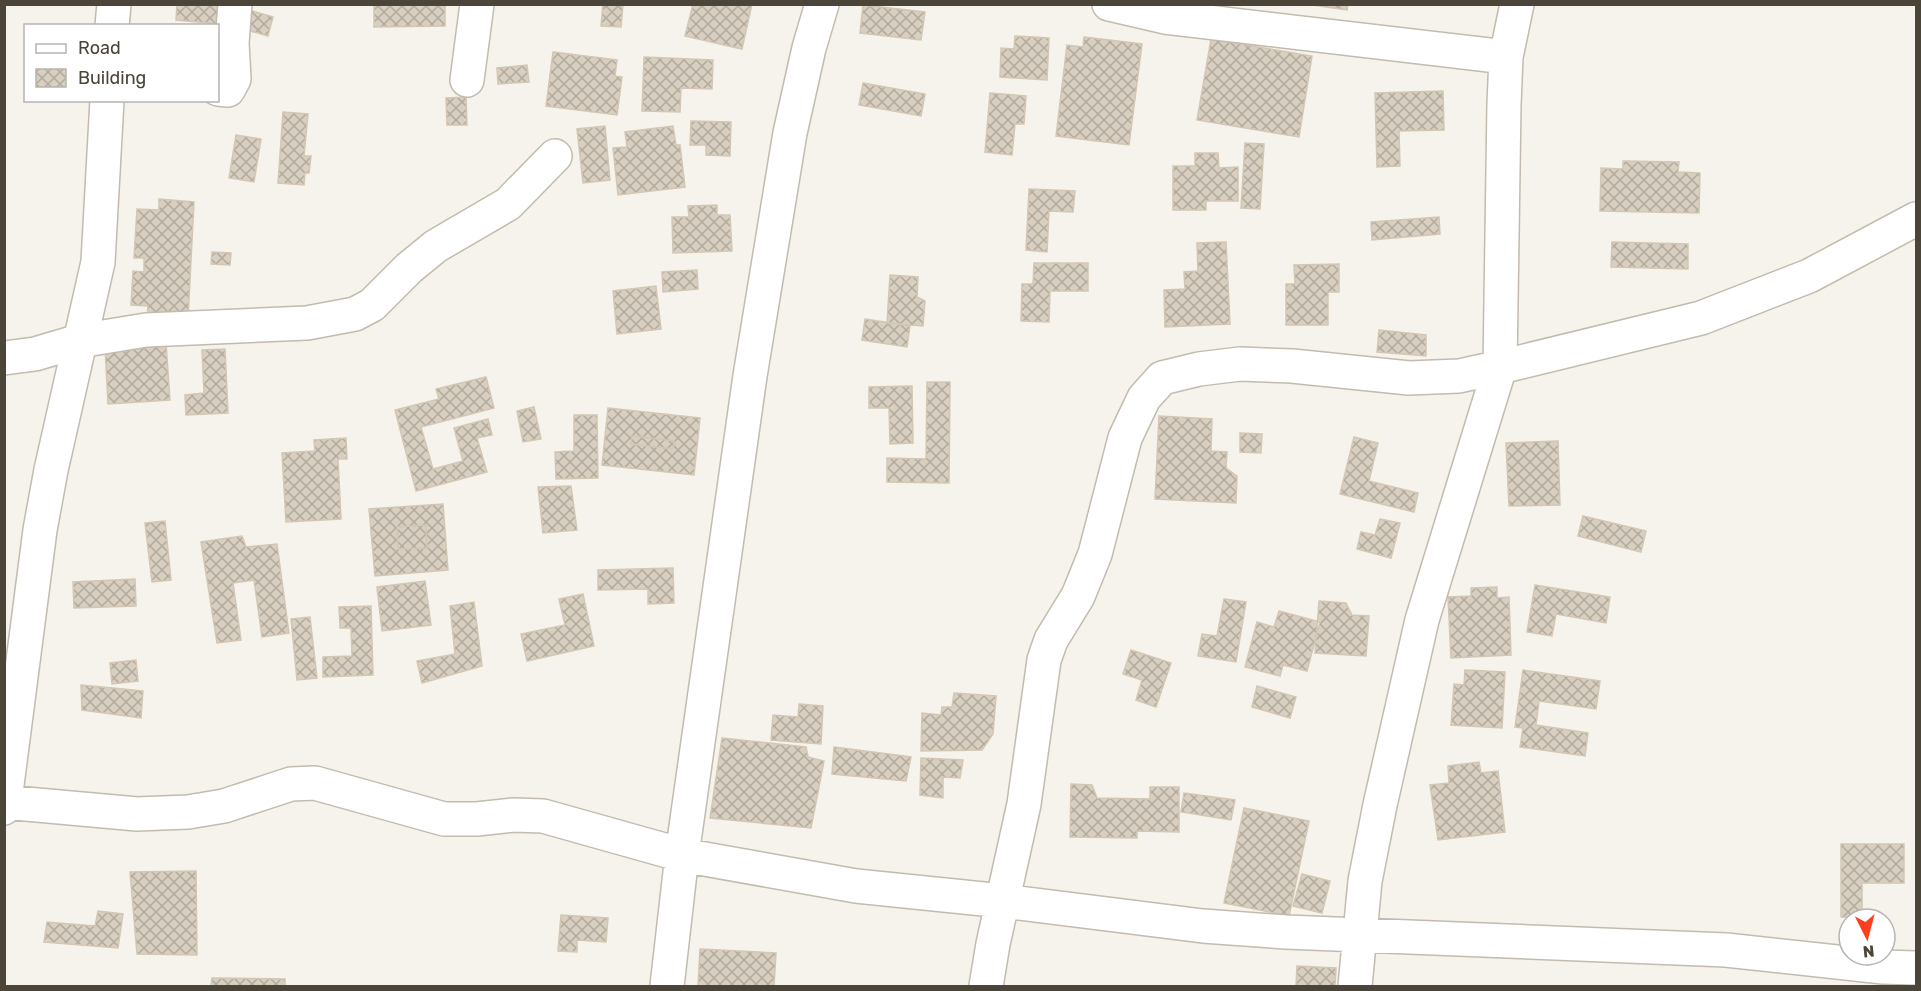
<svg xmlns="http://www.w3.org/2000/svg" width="1921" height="991" font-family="Rubik,sans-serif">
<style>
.building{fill:url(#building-cross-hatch);stroke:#d3c7b4;stroke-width:1.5;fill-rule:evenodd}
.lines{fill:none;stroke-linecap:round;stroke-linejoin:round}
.minor-casing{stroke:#c2bbae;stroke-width:36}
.minor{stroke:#fff;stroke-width:33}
</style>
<defs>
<pattern id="building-cross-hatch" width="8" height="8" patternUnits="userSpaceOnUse" patternTransform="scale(1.5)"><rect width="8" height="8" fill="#d8cfc1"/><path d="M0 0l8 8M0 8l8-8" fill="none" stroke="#b1aa9e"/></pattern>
</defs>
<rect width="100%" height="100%" fill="#f6f3ec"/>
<path class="building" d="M177,4H220L218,24L176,20Z
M374,4H445V26L374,27Z
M603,4H623L621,27L601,26Z
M693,4H752L742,49L685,36Z
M1305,4H1348L1347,10Z
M863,5L925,12L921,40L860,33Z
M242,8L273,17L268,36L236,27Z
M1015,36L1049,38L1047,80L1000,77L1001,48L1014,49Z
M1084,37L1142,44L1129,145L1056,136L1067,45L1083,47Z
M1211,39L1312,56L1299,137L1197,120Z
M553,52L617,60L615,76L622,77L617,115L546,106Z
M644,57L713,60L712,89L681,88L680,112L642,111Z
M527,65L529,82L498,84L497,68Z
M863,83L925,94L921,116L859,105Z
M1443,91L1444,130L1399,131L1400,166L1377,167L1375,93Z
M990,93L1026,96L1024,124H1015L1012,155L985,152Z
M466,97L467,125H447L446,98Z
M283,112L308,114L304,156H311L309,173H305L304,185L278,183Z
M691,121L731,122L730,156L706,155V145H690Z
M605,126L610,180L583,183L577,129Z
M673,126L676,145H680L685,187L618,195L613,148L627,147L625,132Z
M236,135L261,139L254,182L229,178Z
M1245,143L1264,144L1260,209L1241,208Z
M1195,153H1218L1219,168L1238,167V201H1206V210H1173V166H1195Z
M1623,161L1679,162L1678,172L1700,173L1699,213L1600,211L1601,168L1623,169Z
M1029,189L1075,191L1073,212L1049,211L1047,252L1026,250Z
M159,199L194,202L188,319L147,316L148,306L131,305L133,271L144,272V258H134L137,209L159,210Z
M717,205V215H730L732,251L673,253L672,217H689L688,206Z
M1439,217L1440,234L1372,240L1371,222Z
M1226,242L1230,324L1165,327L1164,290L1185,289L1184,272L1198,271L1197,243Z
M1612,242L1688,244V269L1611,267Z
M212,252L231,253L230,265L211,264Z
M1034,263H1088V291H1050L1049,322L1021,321L1022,284H1033Z
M1339,264V292H1328V325H1286V284H1295L1294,265Z
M697,270L698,289L663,292L662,272Z
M890,275L918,277L917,297L925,301L923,326L887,323Z
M656,286L661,329L617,334L613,291Z
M865,319L910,326L907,347L862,340Z
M1379,330L1426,335V356L1377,352Z
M166,343L170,400L108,404L105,346Z
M225,349L228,413L186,415L185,395L204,393L202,350Z
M486,377L494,408L421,427L433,469L463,461L454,428L488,419L492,435L477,438L487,472L416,491L395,410L439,399L436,389Z
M927,382H950L949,483L887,482V458L926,459Z
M912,386L913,443L890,444L889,408H869V387Z
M534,407L541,439L523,442L517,411Z
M608,408L700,418L694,475L602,465ZM632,436L674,441L673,449L631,444Z
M574,415H597L598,478L556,479L555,452L574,451Z
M1159,416L1212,419L1211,451L1227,452L1226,468L1237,476L1236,503L1155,499Z
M1240,433L1262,434L1261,453L1240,452Z
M632,436L674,441L673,449L631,444Z
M1354,437L1378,443L1369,481L1418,493L1414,512L1340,494Z
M346,438L347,459H338L341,519L286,522L282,453L315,451L314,440Z
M1558,441L1560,505L1509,506L1506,443Z
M571,486L577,530L543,533L538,487Z
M443,504L448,570L375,576L369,509ZM426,525L427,548L398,549L397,527Z
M1583,516L1646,531L1641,552L1578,536Z
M1380,519L1400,523L1391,558L1357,549L1361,532L1375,535Z
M165,521L171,580L152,582L145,523Z
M426,525L427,548L398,549L397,527Z
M242,536L246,547L277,544L289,633L262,637L254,580L233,583L241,640L217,643L201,542Z
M673,568L674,603L648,604V589L598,590V570Z
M135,579L136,606L74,608L73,582Z
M425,581L431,625L382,631L377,587Z
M1535,585L1610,597L1606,623L1556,614L1552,636L1527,632Z
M1497,587V598L1509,597L1511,655L1451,658L1448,597L1471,596V588Z
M583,594L594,646L527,661L521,634L565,625L559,599Z
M1224,599L1246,602L1236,662L1198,656L1202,634L1217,636Z
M1319,601L1346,603L1352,615L1369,616L1366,656L1315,653Z
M474,602L482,666L422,683L417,661L455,654L450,606Z
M371,606L373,675L323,677V657L352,656L351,628H340L339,607Z
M1279,611L1320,622L1307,671L1283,665L1280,676L1245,667L1257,622L1274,627Z
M310,617L317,678L297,680L291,619Z
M1131,650L1171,663L1156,707L1136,700L1142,680L1123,674Z
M136,660L138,681L112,684L110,663Z
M1465,670L1505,672L1502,728L1451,725L1454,684L1464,685Z
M1523,670L1600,681L1596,709L1539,701L1536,725L1588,733L1585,756L1520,747L1523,728L1515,727Z
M81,685L143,691L141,718L82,710Z
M1257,686L1296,697L1290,718L1252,707Z
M954,693L996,696L993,734L982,750L921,751L922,713L941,715L942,707H952Z
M799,704L823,706L821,744L771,740L773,715L798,717Z
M722,738L806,747L808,757L824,761L811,828L710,818Z
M834,747L911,757L906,781L832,774Z
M921,758L963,760L960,778L943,777V798L920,795Z
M1479,762L1481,773L1498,771L1505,832L1438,840L1430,785L1449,783L1448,766Z
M1071,784L1092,785L1097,798L1150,799V787H1179V832L1137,831V838L1070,837Z
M1184,793L1235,800L1231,820L1181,812Z
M1244,808L1309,821L1289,916L1224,903Z
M1841,844H1904V883H1862V918L1841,917Z
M196,871L197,955L137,954L130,872Z
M1302,874L1330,881L1322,913L1293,906Z
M98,911L123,914L118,948L44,942L47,922L95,926Z
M561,915L608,918L606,942L577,940V952L558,951Z
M700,949L776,953L774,986H698Z
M1297,966L1336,968L1335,986H1296Z
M212,978L285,979V986H211Z"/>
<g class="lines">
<defs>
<path id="minor" d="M1109,4L1165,17L1506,57
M112,26L114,4
M467,80L477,4
M218,89L228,90L234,79L232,43L235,4
M4,358L35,354L79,341L146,330L307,323L355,314L372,305L409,268L436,246L508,204L555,156
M4,802L137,814L188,812L224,806L291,784L315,783L444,819H477L514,815L543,816L682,855L856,886L1003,901L1203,926L1286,932L1726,950L1883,967L1916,968
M4,808L40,530L51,470L98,262L107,100
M667,986L682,855L750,376L790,133L809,48L822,4
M986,986L993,944L1024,804L1044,660L1051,640L1078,596L1095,554L1125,438L1144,398L1162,378L1199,369L1240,364L1292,366L1409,378L1459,376L1500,367L1701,318L1809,276L1916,219
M1355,986L1365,881L1380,805L1422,620L1500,367L1504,104L1506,57L1517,4"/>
</defs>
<use href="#minor" class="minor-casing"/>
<use href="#minor" class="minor"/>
</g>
<rect width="1921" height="991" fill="none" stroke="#4b4439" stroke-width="12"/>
<rect x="24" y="24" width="195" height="78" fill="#ffffff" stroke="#b7b4b0" stroke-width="1.5"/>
<rect x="36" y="44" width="30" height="9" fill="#ffffff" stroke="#b7b4b0" stroke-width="1.5"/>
<text x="78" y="54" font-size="18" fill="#4b4439">Road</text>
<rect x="36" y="69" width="30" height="18" fill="url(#building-cross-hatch)" stroke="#b7b4b0" stroke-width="1.5"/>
<text x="78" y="84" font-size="18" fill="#4b4439">Building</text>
<g transform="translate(1867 937) rotate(174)"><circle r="28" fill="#ffffff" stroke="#b7b4b0" stroke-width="1.5"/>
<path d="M0-4.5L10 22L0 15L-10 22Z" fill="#fc3f1d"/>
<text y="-9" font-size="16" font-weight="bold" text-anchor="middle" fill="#4b4439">N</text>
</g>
</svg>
